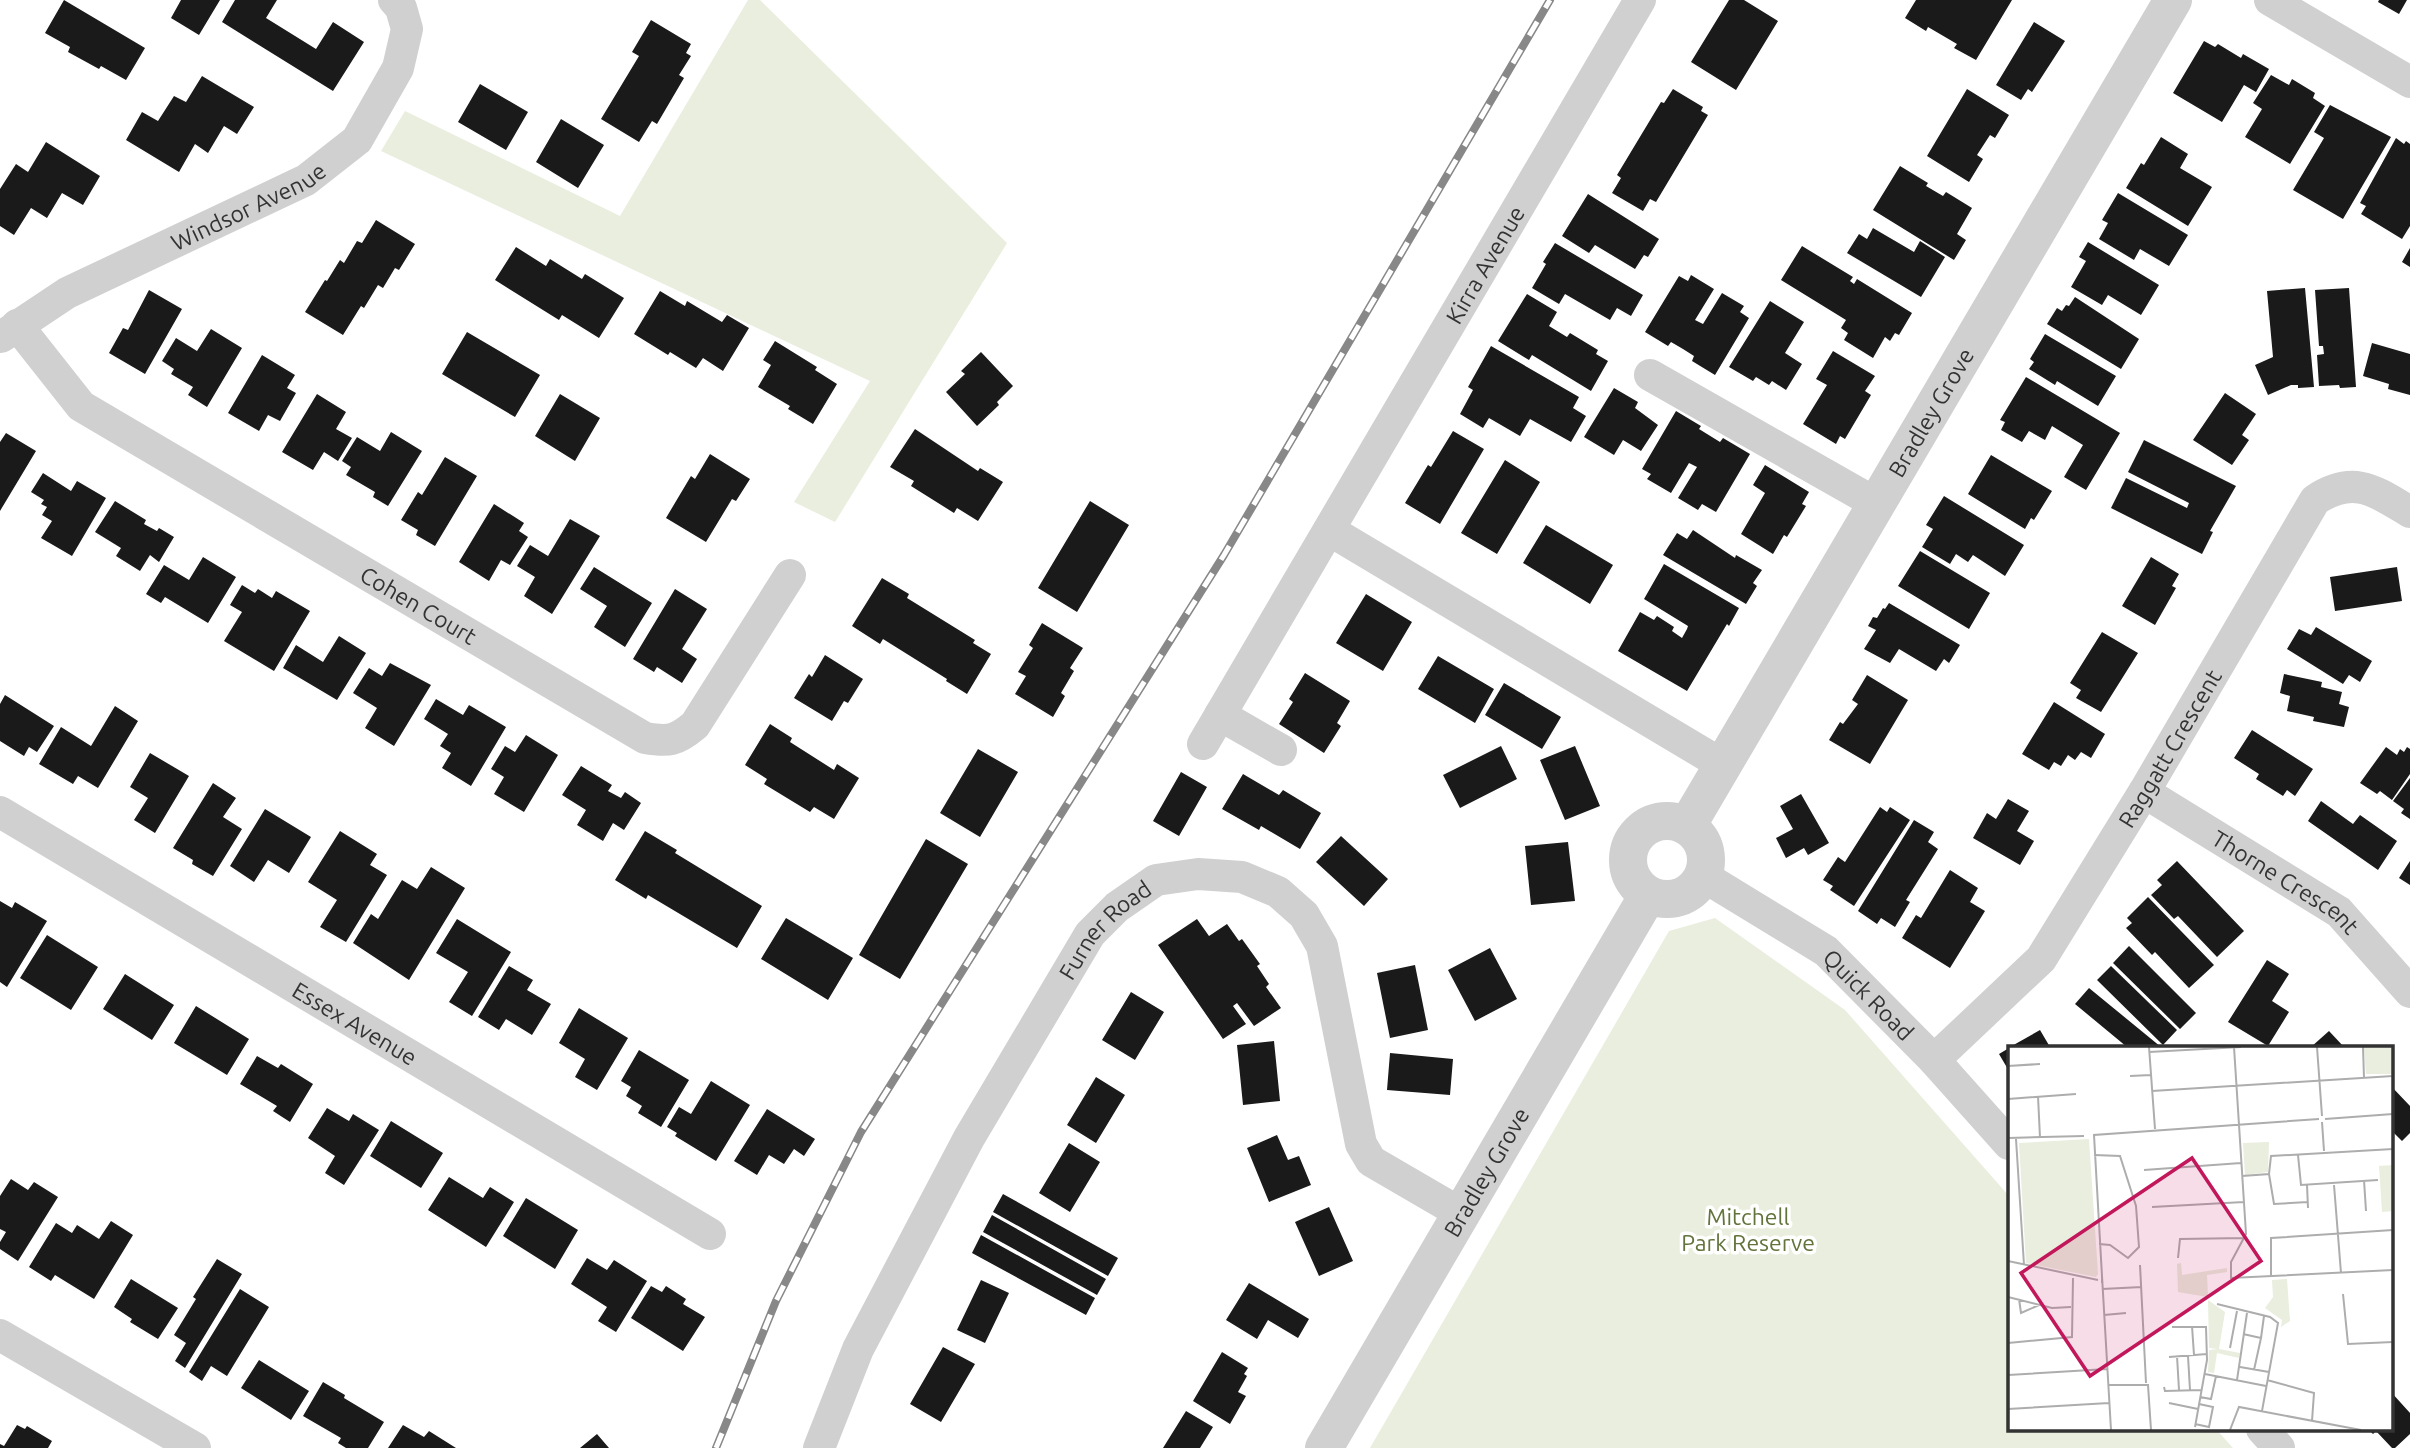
<svg xmlns="http://www.w3.org/2000/svg" width="2410" height="1448" font-family="Ubuntu,sans-serif">
<style>
.green{fill:#e9eede}
.building{fill:#1a1a1a}
.lines{fill:none;stroke-linecap:round;stroke-linejoin:round}
.minor{stroke:#d0d0d0;stroke-width:32}
.tertiary{stroke:#d0d0d0;stroke-width:38}
.rail-casing{stroke:#888;stroke-width:8}
.rail{stroke:#fff;stroke-width:5;stroke-dasharray:16;stroke-linecap:butt}
.labels{text-anchor:middle;dominant-baseline:central;stroke-width:7;stroke-linejoin:round;paint-order:stroke}
.street-label{font-size:23px;fill:#333;stroke:#fff}
.park-label{font-size:23px;fill:#62733b;stroke:#fff}
.inset-road{fill:none;stroke:#adadad;stroke-width:2}
.view{fill:#c2185b;fill-opacity:0.15;stroke:#c2185b;stroke-width:3.5}
.inset-edge{fill:none;stroke:#333;stroke-width:3.5}
</style>
<rect width="100%" height="100%" fill="#fff"/>
<path class="green" d="M748,0H760L1007,243L835,522L794,502L870,381L381,151L405,111L620,216Z
M1715,918L1845,1010L2009,1196V1429H2216L2233,1448H1370L1669,931Z"/>
<path class="building" d="M64,0L145,48L126,80L101,66L99,69L68,52L70,47L45,33Z
M181,0H220L199,35L171,18Z
M235,0H277L266,18L316,49L333,22L364,42L333,91L222,22Z
M1729,0H1744L1778,21L1736,90L1691,62Z
M1916,0H2012L1976,60L1954,48L1957,44L1928,27L1926,31L1905,18Z
M2379,0H2407L2399,14L2378,2Z
M651,20L691,44L686,53L691,56L679,75L684,78L657,124L652,121L639,142L601,119L639,56L632,52Z
M2034,22L2065,41L2032,92L2028,89L2021,100L1996,85Z
M2204,41L2215,47L2218,44L2241,58L2243,54L2269,69L2256,92L2244,85L2222,122L2173,93Z
M2271,75L2289,85L2292,79L2315,93L2313,98L2325,106L2290,164L2245,137L2262,109L2253,103Z
M202,76L254,107L237,134L224,126L208,153L195,144L179,172L126,140L142,112L158,121L174,96L186,102Z
M480,84L528,112L506,150L458,122Z
M1673,89L1703,107L1701,111L1708,115L1656,202L1650,199L1643,211L1612,193L1621,178L1617,175L1661,102L1664,103Z
M1967,89L2009,115L1995,138L1990,135L1977,155L1983,159L1969,182L1927,156Z
M2330,105L2391,137L2343,219L2293,190L2324,138L2314,132Z
M561,119L604,145L578,188L536,162Z
M2161,137L2188,154L2180,168L2212,187L2188,226L2126,188L2141,163L2144,165Z
M2396,138L2404,144L2406,141L2410,144V226L2402,239L2361,214L2366,206L2360,203Z
M46,142L100,176L83,205L62,193L47,218L31,208L14,235L0,226V189L16,164L28,172Z
M1900,166L1928,183L1926,186L1943,196L1946,192L1972,208L1957,234L1966,240L1954,260L1873,210Z
M2118,193L2188,235L2169,266L2140,249L2134,260L2099,239L2108,223L2102,220Z
M1588,194L1659,239L1648,257L1644,255L1635,269L1595,245L1589,253L1562,236Z
M376,220L415,244L399,270L395,268L383,288L378,285L364,308L361,306L343,335L305,312L325,280L327,281L340,260L344,263L357,241L362,243Z
M1873,228L1914,252L1920,241L1945,257L1921,297L1847,253L1859,234L1867,239Z
M2088,242L2159,285L2141,315L2108,295L2102,305L2071,287L2086,261L2079,257Z
M1555,243L1643,295L1631,316L1617,308L1610,320L1565,294L1559,304L1532,288L1546,264L1543,262Z
M1802,246L1853,277L1850,281L1854,284L1857,279L1912,313L1899,335L1895,333L1890,341L1885,337L1873,358L1844,340L1848,333L1841,328L1846,320L1781,280Z
M516,247L546,266L550,259L582,279L585,274L624,298L599,338L562,315L559,320L495,280Z
M2410,248V267L2402,262Z
M1691,275L1714,289L1695,320L1703,324L1722,293L1744,306L1740,312L1749,318L1715,375L1692,361L1694,356L1683,349L1671,342L1668,346L1645,332L1679,276L1688,281Z
M2305,288L2314,387L2298,388V385H2291L2268,395L2255,365L2273,357L2267,291Z
M2349,288L2356,387L2340,388L2339,385L2319,386L2317,355L2324,354L2323,346H2319L2315,290Z
M149,290L182,309L145,374L109,353L123,328L128,330Z
M660,291L685,306L687,301L722,322L727,315L749,328L723,371L703,358L696,368L670,352L668,355L634,334Z
M1527,294L1557,312L1549,326L1567,337L1570,333L1598,350L1596,354L1608,361L1591,391L1532,355L1529,360L1498,341Z
M2075,297L2139,339L2121,369L2047,324L2057,308L2062,311L2066,305L2069,306Z
M1770,301L1804,322L1785,353L1802,364L1786,390L1772,381L1769,385L1756,377L1753,381L1729,367Z
M211,329L242,348L207,407L188,395L193,387L171,374L174,369L162,361L176,338L197,351Z
M467,332L540,375L515,417L442,374Z
M2045,334L2116,376L2098,406L2057,381L2055,385L2029,369L2034,362L2030,359Z
M775,341L817,367L815,370L837,384L813,424L788,409L790,406L758,387L771,365L763,360Z
M2372,343L2410,354V395L2388,389L2389,384L2363,376Z
M1491,346L1579,397L1573,408L1586,416L1571,442L1530,419L1520,436L1489,418L1483,428L1460,414L1473,390L1468,387Z
M1833,351L1875,376L1865,391L1871,395L1845,439L1840,436L1836,444L1803,424L1827,385L1816,379Z
M981,352L1013,386L997,402L999,405L977,426L946,392L965,374L961,371Z
M262,355L295,375L287,388L296,393L280,421L268,415L259,431L228,413Z
M2026,377L2120,433L2086,490L2064,477L2083,445L2052,426L2045,440L2029,431L2022,442L2001,430L2005,422L2000,420Z
M1614,388L1638,402L1635,408L1658,425L1641,451L1623,440L1614,455L1584,437Z
M2225,393L2256,414L2242,435L2249,440L2232,465L2193,440Z
M317,394L346,412L336,429L352,438L338,461L324,452L313,470L282,452Z
M560,394L600,418L575,461L535,436Z
M1676,411L1701,426L1699,429L1720,442L1723,438L1750,454L1716,512L1702,504L1698,510L1678,498L1697,467L1689,463L1671,493L1647,479L1651,474L1642,469Z
M915,429L978,471L980,468L1003,482L978,521L957,508L954,513L911,486L914,481L890,467Z
M1453,431L1484,449L1440,524L1405,503L1428,465L1431,467Z
M391,432L422,451L388,506L373,497L375,492L346,475L351,467L342,461L357,437L380,451Z
M6,433L36,451L0,511V442Z
M2144,440L2236,486L2210,531L2213,532L2202,554L2111,508L2126,478L2187,508L2189,503L2128,472Z
M710,454L750,479L736,501L732,499L706,542L666,518L691,476L695,479Z
M1991,455L2052,491L2034,520L2031,518L2025,529L1968,494Z
M445,457L477,476L435,546L416,535L418,530L401,520L418,492L422,495Z
M1505,460L1540,482L1497,554L1461,533Z
M1765,465L1809,492L1802,504L1806,506L1787,537L1784,535L1773,554L1741,534L1765,493L1753,485Z
M43,473L71,491L77,481L106,498L72,556L41,538L52,521L42,515L47,507L41,504L44,500L31,492Z
M1944,496L2024,545L2005,576L1973,555L1968,562L1956,554L1950,564L1922,547L1933,529L1926,525Z
M115,501L146,520L144,524L157,531L159,528L174,537L159,562L150,555L140,571L116,556L121,548L95,532Z
M1090,501L1129,525L1077,612L1038,588Z
M494,504L524,523L519,531L528,537L510,565L501,560L489,581L459,562Z
M570,519L600,536L552,614L524,596L535,577L517,566L530,545L548,556Z
M1546,525L1613,565L1590,604L1523,563Z
M1693,530L1735,558L1736,555L1762,570L1753,583L1757,586L1746,604L1663,555L1677,533L1687,539Z
M1920,551L1990,593L1969,629L1898,586Z
M203,557L236,577L208,623L165,597L161,603L146,594L164,565L189,580Z
M2151,557L2179,574L2172,586L2176,588L2155,625L2122,606Z
M1664,564L1739,608L1729,626L1727,624L1687,691L1618,651L1640,612L1654,620L1657,616L1674,627L1672,631L1682,638L1687,629L1688,626L1644,599Z
M594,567L652,603L625,647L594,627L607,606L580,589Z
M2397,567L2402,601L2335,611L2330,577Z
M882,578L909,594L907,598L975,640L973,643L991,654L967,694L946,681L947,679L883,639L880,644L852,626Z
M242,585L255,593L258,589L272,598L276,591L310,611L274,671L224,641L242,612L230,605Z
M675,589L707,609L682,649L697,659L682,683L657,667L654,672L633,659Z
M1366,594L1412,622L1383,671L1336,643Z
M1889,603L1960,645L1949,663L1944,659L1936,671L1899,649L1890,663L1864,649L1876,630L1868,626L1873,617L1877,618L1883,608L1885,609Z
M1042,623L1083,648L1070,668L1074,671L1061,693L1065,696L1053,717L1015,694L1026,676L1018,672L1033,648L1029,645Z
M2316,627L2372,661L2360,682L2349,675L2343,684L2287,649L2299,629L2311,635Z
M2102,632L2138,653L2101,712L2076,698L2081,690L2070,683Z
M339,636L366,653L337,700L283,668L296,645L323,662Z
M825,655L863,679L848,703L844,701L832,721L794,698L809,674L812,677Z
M1438,656L1494,689L1475,723L1418,689Z
M390,663L431,685L394,746L365,728L377,708L353,693L369,668L382,676Z
M1305,673L1350,701L1337,723L1341,726L1324,753L1279,724L1293,702L1289,699Z
M2284,674L2322,682L2321,687L2342,692L2339,704L2349,707L2344,727L2313,721L2314,717L2287,711L2290,696L2280,693Z
M1867,675L1908,700L1870,764L1829,740L1840,722L1843,724L1858,704L1852,700Z
M1504,683L1561,717L1542,749L1485,715Z
M5,695L54,726L37,752L29,747L24,756L0,741V704Z
M436,699L463,715L469,705L506,727L471,786L442,768L451,753L440,746L448,734L424,719Z
M2054,702L2105,734L2091,758L2081,752L2075,760L2068,755L2061,766L2054,762L2049,770L2022,754Z
M115,706L138,721L98,788L78,776L73,784L39,764L61,727L91,746Z
M770,724L792,738L790,742L834,770L837,764L859,778L834,819L814,807L810,812L764,784L767,779L745,765Z
M2252,730L2313,769L2295,796L2287,790L2283,796L2256,779L2259,774L2234,758Z
M526,735L558,755L524,812L494,794L504,777L491,769L505,746L515,752Z
M1501,746L1517,779L1460,808L1443,775Z
M1575,746L1600,806L1565,820L1540,760Z
M2386,747L2397,755L2400,749L2404,752L2407,747L2410,749V774L2392,800L2380,791L2377,794L2360,783Z
M978,749L1018,772L980,837L940,813Z
M150,753L189,776L155,833L134,820L148,798L130,787Z
M581,766L612,785L608,791L621,798L625,792L641,803L624,830L613,823L603,841L577,825L586,810L562,795Z
M1181,772L1207,787L1179,836L1153,821Z
M1243,774L1279,795L1283,790L1321,813L1300,849L1261,826L1259,830L1222,809Z
M2410,778V819L2401,813L2404,809L2393,801Z
M213,783L236,798L223,817L242,829L213,876L192,864L193,860L173,848Z
M1801,794L1829,843L1808,855L1804,848L1786,858L1776,838L1793,829L1780,806Z
M2008,799L2029,811L2017,831L2034,841L2020,865L1973,838L1987,813L1996,819Z
M2321,801L2353,824L2360,815L2397,841L2378,870L2308,821Z
M1880,807L1887,812L1890,807L1910,820L1854,906L1830,890L1833,886L1823,880L1838,857L1845,862Z
M265,809L311,837L289,873L268,860L254,882L230,866Z
M1914,820L1934,832L1928,842L1938,849L1906,900L1910,902L1895,927L1881,918L1877,924L1858,911Z
M340,831L377,854L370,865L387,875L346,942L320,927L337,900L308,882Z
M645,831L677,850L675,853L762,906L737,948L648,895L646,899L615,880Z
M1341,836L1388,879L1364,906L1316,862Z
M926,839L968,864L900,979L859,955Z
M1568,842L1575,901L1531,905L1525,846Z
M2177,861L2244,931L2217,957L2178,916L2174,919L2151,895L2162,885L2157,880Z
M2410,861V885L2399,878Z
M431,867L465,888L409,980L353,943L371,914L378,919L402,880L417,889Z
M1950,870L1978,888L1970,902L1985,911L1950,968L1902,938L1916,915L1921,918Z
M2148,897L2214,965L2189,988L2155,952L2152,955L2126,928L2132,923L2127,918Z
M0,901L12,908L15,902L47,921L7,987L0,982Z
M786,918L853,958L828,1000L761,959Z
M457,919L511,952L472,1016L449,1002L468,972L436,953Z
M1197,919L1209,936L1227,924L1239,941L1242,939L1260,964L1257,966L1269,984L1266,987L1281,1008L1254,1026L1237,1003L1233,1006L1246,1024L1223,1039L1158,945Z
M47,935L98,967L71,1010L20,978Z
M2129,946L2196,1013L2180,1029L2113,963Z
M1490,948L1517,999L1475,1021L1448,970Z
M2267,960L2289,974L2272,1001L2289,1012L2268,1046L2228,1022Z
M1415,965L1428,1030L1390,1038L1377,973Z
M509,966L533,980L527,990L551,1004L532,1035L506,1019L499,1030L478,1017Z
M2111,966L2177,1030L2163,1045L2097,980Z
M125,974L174,1005L152,1040L103,1009Z
M2089,988L2161,1047H2127L2075,1004Z
M1131,992L1164,1012L1135,1060L1102,1040Z
M196,1006L249,1039L227,1075L174,1043Z
M579,1008L628,1038L597,1090L575,1077L585,1059L559,1043Z
M2040,1030L2050,1047H2010Z
M2329,1031L2344,1047H2311Z
M1274,1041L1280,1101L1243,1105L1237,1045Z
M2009,1048V1071L1999,1054Z
M639,1050L689,1080L661,1127L638,1113L642,1106L626,1096L631,1087L621,1081Z
M1390,1053L1453,1059L1450,1095L1387,1090Z
M257,1056L278,1068L281,1064L313,1084L290,1122L273,1111L277,1106L240,1084Z
M1096,1077L1125,1095L1096,1143L1067,1125Z
M711,1081L750,1105L716,1161L675,1136L677,1133L667,1127L679,1107L691,1114Z
M2391,1086L2410,1106V1133L2402,1141L2391,1130Z
M327,1108L349,1121L353,1114L379,1130L344,1185L325,1173L335,1156L308,1138Z
M767,1109L815,1139L804,1156L794,1149L784,1164L769,1155L757,1175L734,1161Z
M391,1121L443,1153L421,1188L370,1156Z
M1277,1135L1288,1160L1299,1156L1311,1185L1269,1202L1247,1148Z
M1069,1143L1100,1162L1070,1212L1039,1193Z
M449,1177L483,1198L490,1187L514,1202L486,1247L428,1210Z
M11,1179L28,1190L34,1182L58,1197L18,1261L0,1249V1242L6,1232L0,1229V1196Z
M1003,1194L1118,1258L1108,1276L993,1212Z
M526,1198L578,1230L555,1269L503,1236Z
M1329,1207L1353,1261L1319,1276L1295,1222Z
M992,1215L1106,1279L1097,1295L983,1232Z
M111,1221L133,1235L94,1299L55,1275L51,1281L29,1267L56,1223L72,1233L77,1225L99,1239Z
M981,1235L1095,1298L1086,1315L972,1253Z
M587,1258L607,1270L614,1260L647,1281L616,1332L598,1321L607,1307L571,1284Z
M217,1259L242,1274L185,1368L175,1361L186,1343L174,1335L196,1299L193,1297Z
M131,1279L178,1308L158,1339L130,1322L132,1319L114,1307Z
M981,1280L1009,1293L985,1343L957,1330Z
M1249,1283L1309,1319L1298,1338L1268,1320L1257,1339L1226,1320Z
M651,1286L662,1292L666,1286L686,1299L683,1304L705,1317L683,1351L631,1318Z
M240,1289L269,1307L227,1376L211,1366L202,1381L189,1372Z
M943,1347L975,1364L941,1422L910,1404Z
M1222,1352L1248,1368L1244,1374L1247,1376L1238,1392L1246,1396L1230,1424L1193,1401Z
M259,1360L309,1391L291,1420L241,1388Z
M323,1382L345,1395L344,1398L384,1422L368,1448H346L338,1443L341,1438L303,1416Z
M2391,1392L2410,1413V1434L2395,1448H2392L2376,1431L2373,1434L2368,1429H2391Z
M1186,1411L1213,1427L1200,1448H1163Z
M17,1425L25,1429L27,1426L52,1441L48,1448H0V1444L4,1446Z
M403,1425L424,1437L429,1431L456,1448H388Z
M597,1434L609,1448H580Z"/>
<g class="lines">
<g class="minor">
<path d="M2270,0L2410,82"/>
<path id="s1" d="M17,325L81,406L645,738C669,742 676,741 695,725L790,575"/>
<path id="s2" d="M1,337L67,293L306,180L357,140L398,68L407,29L401,8L394,0"/>
<path d="M1650,375L1877,504"/>
<path d="M1329,530L1723,765"/>
<path d="M1220,715L1281,750"/>
<path id="s3" d="M1203,744L1640,0"/>
<path id="s4" d="M2144,792L2339,912L2410,992"/>
<path id="s5" d="M0,812L710,1234"/>
<path id="s6" d="M1703,876L1826,951L1934,1060L2009,1144"/>
<path id="s7" d="M1934,1060L2041,959L2144,792L2315,500C2354,474 2375,491 2410,512"/>
<path d="M0,1335L195,1448"/>
<path d="M2262,1429L2279,1448"/>
<path id="s8" d="M819,1448L858,1349L969,1138L1090,934L1117,907L1156,880L1198,874L1242,877L1278,892L1304,915L1322,946L1361,1144L1371,1161L1462,1214"/>
</g>
<g class="tertiary">
<circle cx="1667" cy="860" r="39"/>
<path id="s9" d="M1687,826L2173,0"/>
<path id="s10" d="M1324,1448L1648,895"/>
</g>
<defs>
<path id="rail" d="M716,1448L776,1301L861,1132L1224,555L1550,0"/>
</defs>
<use href="#rail" class="rail-casing"/>
<use href="#rail" class="rail"/>
</g>
<g class="labels">
<g class="street-label">
<text stroke="none"><textPath href="#s2" startOffset="280">Windsor Avenue</textPath></text>
<text stroke="none"><textPath href="#s3" startOffset="556">Kirra Avenue</textPath></text>
<text stroke="none"><textPath href="#s9" startOffset="480">Bradley Grove</textPath></text>
<text stroke="none"><textPath href="#s1" startOffset="495">Cohen Court</textPath></text>
<text stroke="none"><textPath href="#s7" startOffset="394">Raggatt Crescent</textPath></text>
<text stroke="none"><textPath href="#s4" startOffset="168">Thorne Crescent</textPath></text>
<text stroke="none"><textPath href="#s8" startOffset="595">Furner Road</textPath></text>
<text stroke="none"><textPath href="#s6" startOffset="205">Quick Road</textPath></text>
<text stroke="none"><textPath href="#s5" startOffset="413">Essex Avenue</textPath></text>
<text stroke="none"><textPath href="#s10" startOffset="320">Bradley Grove</textPath></text>
</g>
<g class="park-label">
<text x="1748" y="1216">Mitchell<tspan x="1748" dy="26">Park Reserve</tspan></text>
</g>
</g>
<g transform="translate(2008 1046)">
<rect width="385" height="385" fill="#fff"/>
<path d="M356,1H385V28H358ZM81,93L90,228L88,231L18,217L11,97ZM261,96L260,126L237,129L235,97ZM385,119V165L374,166L371,120ZM173,217L174,229L219,222V226L199,229L200,251L170,246L169,218ZM279,233L282,275L273,281L274,274L257,262L265,251L264,234ZM200,254L217,266L211,303L232,307L231,312L209,307L206,327L200,326L201,304L210,303L201,302Z" fill="#e9eede"/>
<path class="inset-road" d="M141,1L147,83M226,1L238,188L223,216V232L385,224M309,1L314,70M355,1L356,32M141,6L233,1M0,20L32,18M122,30L143,29M144,45L385,30M30,50L32,92M0,53L68,48M317,73L385,68M314,76L316,105M0,92L76,90M8,93L16,219M86,109L112,110L128,160L131,201L120,212L102,199L91,198M290,109L293,139L370,134M136,124L233,117M261,128L266,158L300,156M234,130L261,128L263,110L385,103M356,134L358,165M299,139L300,162M326,139L333,227M144,161L236,156M170,212L172,193L236,192M0,215L90,234M132,219L138,337M94,230L86,89L311,73M263,232V192L385,184M94,237V230L103,384M94,243L134,241M335,248L340,298L385,296M0,251L44,262L63,261M11,253L13,267L31,259M209,258L262,271L270,277L254,365M96,269L118,267M184,280L186,309M164,281H198L199,314L187,381M235,288L253,292L246,324M253,292L256,270M0,297L64,291L65,232M222,302L229,265M169,310L171,344M180,310L182,344M161,311L199,308M232,321L261,326M197,328L258,340M0,329L99,323M229,334L239,267M259,334L306,347L304,375M100,339H140L143,384M156,341L157,345L194,344M192,351L203,353L208,330M161,357L190,363M0,363L101,357M187,378L201,381L205,361L191,358M222,384L231,361L353,384"/>
<path class="view" d="M184,112L253,215L82,330L13,227Z"/>
<rect width="385" height="385" class="inset-edge"/>
</g>
</svg>
